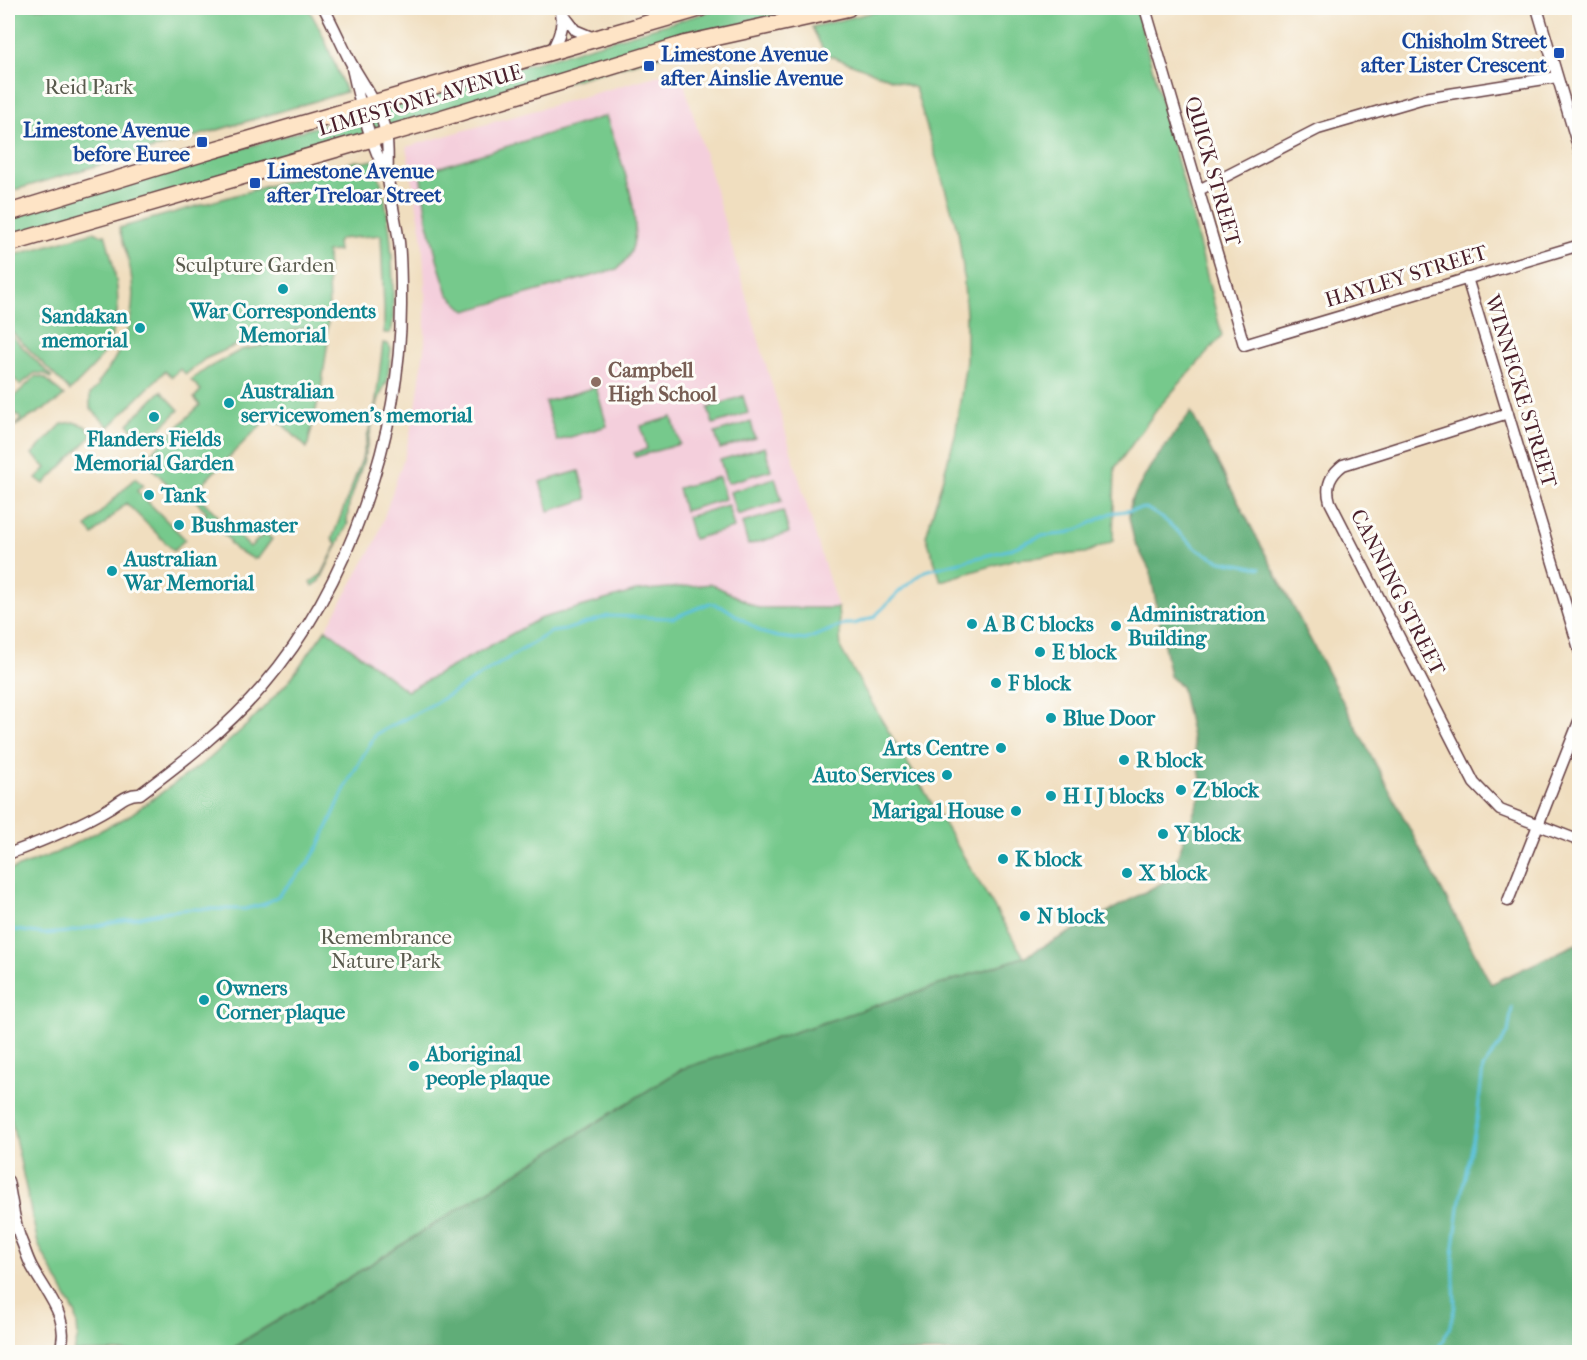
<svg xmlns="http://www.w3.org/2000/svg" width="1587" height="1360" font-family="'IM FELL French Canon',serif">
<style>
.built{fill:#f4cfdc}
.green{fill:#76c98c;stroke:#60745c;stroke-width:1.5}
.forest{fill:#60ad78;stroke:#556652;stroke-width:1.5}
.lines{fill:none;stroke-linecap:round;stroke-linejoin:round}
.stream{stroke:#5dc2db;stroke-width:3}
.minor-casing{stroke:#633c41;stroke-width:13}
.secondary-casing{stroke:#633c41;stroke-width:19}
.minor{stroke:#fff;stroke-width:10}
.secondary{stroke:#fee4c6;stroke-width:16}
.transit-dot{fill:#1a4fb4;stroke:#fdfcf7;stroke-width:2}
.culture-dot{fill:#0f9aa8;stroke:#fdfcf7;stroke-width:2}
.education-dot{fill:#8d6e63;stroke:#fdfcf7;stroke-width:2}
.labels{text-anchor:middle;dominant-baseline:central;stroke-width:6;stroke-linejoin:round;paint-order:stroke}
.transit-label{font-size:21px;font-weight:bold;fill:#164399;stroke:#fdfcf7;text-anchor:end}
.park-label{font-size:21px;fill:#595a4d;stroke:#fdfcf7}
.street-label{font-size:21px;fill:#4a1f2b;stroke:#fdfcf7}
.culture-label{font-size:21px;font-weight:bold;fill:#0d838f;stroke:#fdfcf7;text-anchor:start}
.education-label{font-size:21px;font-weight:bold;fill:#785e54;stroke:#fdfcf7;text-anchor:start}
</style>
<rect width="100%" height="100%" fill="#fdfcf7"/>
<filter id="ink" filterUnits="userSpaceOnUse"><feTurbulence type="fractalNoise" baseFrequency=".0167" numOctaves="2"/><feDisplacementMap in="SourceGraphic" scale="12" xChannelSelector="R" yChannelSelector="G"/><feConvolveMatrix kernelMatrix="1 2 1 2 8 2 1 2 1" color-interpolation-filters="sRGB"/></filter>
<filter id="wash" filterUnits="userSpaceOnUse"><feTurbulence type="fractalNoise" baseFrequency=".008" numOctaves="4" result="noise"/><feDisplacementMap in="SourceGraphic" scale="24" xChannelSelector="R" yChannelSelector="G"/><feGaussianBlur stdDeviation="1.35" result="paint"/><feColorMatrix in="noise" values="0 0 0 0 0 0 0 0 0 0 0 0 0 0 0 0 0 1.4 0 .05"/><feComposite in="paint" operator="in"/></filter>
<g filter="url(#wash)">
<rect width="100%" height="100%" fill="#f0debf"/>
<path class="built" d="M680,69L822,557L838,608H758L712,584L539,619L407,691L326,629L376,541L405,454L416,408L425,342V287L422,234L406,147Z"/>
<path class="green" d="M8,8H308L322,33L346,92L8,192Z
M722,8H833L8,237V220L52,204Z
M890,8H1136L1189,203L1222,336L1158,408L1115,468L1113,541L1085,553L1015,559L941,581L926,536L955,436L966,361V315L963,268L958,232L915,88L825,54L812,27Z
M606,116C617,151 650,226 627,259C624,263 620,266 617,269L466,311L448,294L439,266L428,223L420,173Z
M374,160C390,204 393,254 393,300C393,310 395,324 390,333H384V309L381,235L340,239L337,243L338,251L327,252L329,308L327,333L303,328L277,335L248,340L205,359L186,374L180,369L172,377L165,371L109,427L90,408V394L99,385L98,383C123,352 138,315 131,274C129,259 123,243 119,228L356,161L365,162Z
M94,232L101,235L105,234C119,281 128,321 96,364C88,373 78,382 70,391L8,328V257Z
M8,332L52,377L50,378L45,374L35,373L20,385L8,372Z
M306,334L328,340L322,384L307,448L272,414L194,492L218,516L212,522L202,518L207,512L185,490L179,496L144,460L200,405L194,398L201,390L191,380L208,368L241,350L286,341Z
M383,343L388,344L391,349L387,384H385L378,401L364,458H362L376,401Z
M36,376L45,378L64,396L58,401L15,426L21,419L8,406V402Z
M596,387L607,426L557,441L545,402Z
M161,391L179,410L146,442L128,424Z
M743,396L748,413L713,424L708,408Z
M672,417L680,444L635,457L634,453L647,449L641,426Z
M73,422L85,426L93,435L44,484L36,478L46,468L32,454L62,424Z
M751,422L755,438L720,449L715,433Z
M765,447L771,470L727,483L720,460Z
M362,459L364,460L349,505L347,522L348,523L320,581L313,586L311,582L322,574L337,544L332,539Z
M579,471L587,499L549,511L540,482Z
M719,477L725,499L684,511L678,488Z
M135,478L143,485L137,491L185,539L174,551L126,503L93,535L86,527Z
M775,478L782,501L737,515L730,492Z
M728,505L734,528L693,539L687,517Z
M783,511L789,533L748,545L742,523Z
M225,523L250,547L265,533L272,539L259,557L254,559L236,550L229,542L230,541L219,529Z
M712,584L758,608H838L841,649L880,717L1024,957L682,1069L344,1281L243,1341L228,1352H74L78,1336L76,1315L38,1244L8,1105V871L56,853L127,817L209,759L249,723L289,681L326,629L407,691L539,619L636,591Z"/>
<path class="forest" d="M1191,412L1491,984L1576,944L1579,947V1352H228L243,1341L344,1281L682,1069L1024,957L1169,879L1203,788L1181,686L1170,676L1150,571L1134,540L1129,517L1131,501L1150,467Z"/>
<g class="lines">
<path class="stream" d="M8,929L45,934L68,932L169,911L191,909H245L265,904L278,896L309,862L320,844L348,782L376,734L437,702L551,632L565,630L608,616L673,618L710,603L725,608L763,633L778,637L805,640L845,624H854L874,617L900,591L925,571L1008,550L1041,536L1064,534L1079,529L1111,513L1146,508L1165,520L1198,550L1221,561L1260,568
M1436,1352L1449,1329L1455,1306L1453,1255L1460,1200L1477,1119L1483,1068L1508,1033L1512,1007"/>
</g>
</g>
<g filter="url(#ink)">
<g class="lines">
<defs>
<path id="minor" d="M1145,8L1244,345L1580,245
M1537,8L1580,153
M562,13L575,30L594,38
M550,53C559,39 565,24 560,8
M352,68C360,105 370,142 387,176
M1199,190L1318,129L1424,98L1557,77
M1467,278L1580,652
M1508,413L1343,465C1330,475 1325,486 1330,502L1474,783L1500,810L1580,841
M8,854C43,841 78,827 111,807C120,801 129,793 140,794C184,761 227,728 263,686C349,586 402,432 401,301C401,281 401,261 399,242C396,221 391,200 388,179C387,164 389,148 386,134C380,106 363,84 350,61C341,43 333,25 324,8
M1508,901L1580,719
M8,1181C12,1200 14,1222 21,1240C25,1249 27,1258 32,1267C46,1293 73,1321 59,1352"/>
<path id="secondary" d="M8,213L203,153L701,8
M8,244L429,122L685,44L848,8"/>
</defs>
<use href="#minor" class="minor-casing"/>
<use href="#secondary" class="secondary-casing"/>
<use href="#minor" class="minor"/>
<use href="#secondary" class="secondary"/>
</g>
</g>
<g class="transit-dot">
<rect x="1553" y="47" width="12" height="12" rx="3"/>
<rect x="643" y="60" width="12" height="12" rx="3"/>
<rect x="196" y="136" width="12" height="12" rx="3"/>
<rect x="249" y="177" width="12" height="12" rx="3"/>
</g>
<g class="culture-dot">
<circle cx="283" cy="289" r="6"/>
<circle cx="140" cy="328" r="6"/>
<circle cx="229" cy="403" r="6"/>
<circle cx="154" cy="417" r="6"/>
<circle cx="149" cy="495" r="6"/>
<circle cx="179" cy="525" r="6"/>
<circle cx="112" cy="571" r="6"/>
<circle cx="972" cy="624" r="6"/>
<circle cx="1116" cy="626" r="6"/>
<circle cx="1040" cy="652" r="6"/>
<circle cx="996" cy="683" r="6"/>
<circle cx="1051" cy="718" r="6"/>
<circle cx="1001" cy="748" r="6"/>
<circle cx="1124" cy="760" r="6"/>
<circle cx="947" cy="775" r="6"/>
<circle cx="1181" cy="790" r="6"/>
<circle cx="1051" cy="796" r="6"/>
<circle cx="1016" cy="811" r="6"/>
<circle cx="1163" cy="834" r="6"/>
<circle cx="1003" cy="859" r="6"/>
<circle cx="1127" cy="873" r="6"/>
<circle cx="1025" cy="916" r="6"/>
<circle cx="204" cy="1000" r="6"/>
<circle cx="414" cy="1066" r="6"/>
</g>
<circle class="education-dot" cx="596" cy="382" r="6"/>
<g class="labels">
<g class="transit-label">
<text x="1547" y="41">Chisholm Street<tspan x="1547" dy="24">after Lister Crescent</tspan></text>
<text x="661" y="54" text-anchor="start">Limestone Avenue<tspan x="661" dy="24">after Ainslie Avenue</tspan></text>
<text x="190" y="130">Limestone Avenue<tspan x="190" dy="24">before Euree</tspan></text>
<text x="267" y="171" text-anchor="start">Limestone Avenue<tspan x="267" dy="24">after Treloar Street</tspan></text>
</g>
<g class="park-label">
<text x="89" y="87">Reid Park</text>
<text x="255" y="265">Sculpture Garden</text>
<text x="386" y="937">Remembrance<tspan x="386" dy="24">Nature Park</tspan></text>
</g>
<g class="street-label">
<text transform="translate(420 100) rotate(-16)">LIMESTONE AVENUE</text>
<text transform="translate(1213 171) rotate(74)">QUICK STREET</text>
<text transform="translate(1406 276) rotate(-17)">HAYLEY STREET</text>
<text transform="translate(1521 391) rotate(73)">WINNECKE STREET</text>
<text transform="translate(1398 592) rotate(63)">CANNING STREET</text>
</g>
<g class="culture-label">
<text x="283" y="311" text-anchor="middle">War Correspondents<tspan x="283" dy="24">Memorial</tspan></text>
<text x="128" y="316" text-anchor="end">Sandakan<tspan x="128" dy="24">memorial</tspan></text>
<text x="241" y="391">Australian<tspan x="241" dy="24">servicewomen's memorial</tspan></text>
<text x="154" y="439" text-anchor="middle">Flanders Fields<tspan x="154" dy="24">Memorial Garden</tspan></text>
<text x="161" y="495">Tank</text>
<text x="191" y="525">Bushmaster</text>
<text x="124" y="559">Australian<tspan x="124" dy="24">War Memorial</tspan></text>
<text x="1128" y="614">Administration<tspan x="1128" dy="24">Building</tspan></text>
<text x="984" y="624">A B C blocks</text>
<text x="1052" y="652">E block</text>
<text x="1008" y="683">F block</text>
<text x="1063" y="718">Blue Door</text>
<text x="989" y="748" text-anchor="end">Arts Centre</text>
<text x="1136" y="760">R block</text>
<text x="935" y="775" text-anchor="end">Auto Services</text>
<text x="1193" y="790">Z block</text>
<text x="1063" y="796">H I J blocks</text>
<text x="1004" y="811" text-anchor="end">Marigal House</text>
<text x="1175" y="834">Y block</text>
<text x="1015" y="859">K block</text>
<text x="1139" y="873">X block</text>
<text x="1037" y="916">N block</text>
<text x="216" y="988">Owners<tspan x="216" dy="24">Corner plaque</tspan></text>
<text x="426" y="1054">Aboriginal<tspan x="426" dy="24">people plaque</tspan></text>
</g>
<g class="education-label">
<text x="608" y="370">Campbell<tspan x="608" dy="24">High School</tspan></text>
</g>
</g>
<rect width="1587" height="1360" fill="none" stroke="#fdfcf7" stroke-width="30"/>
</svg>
